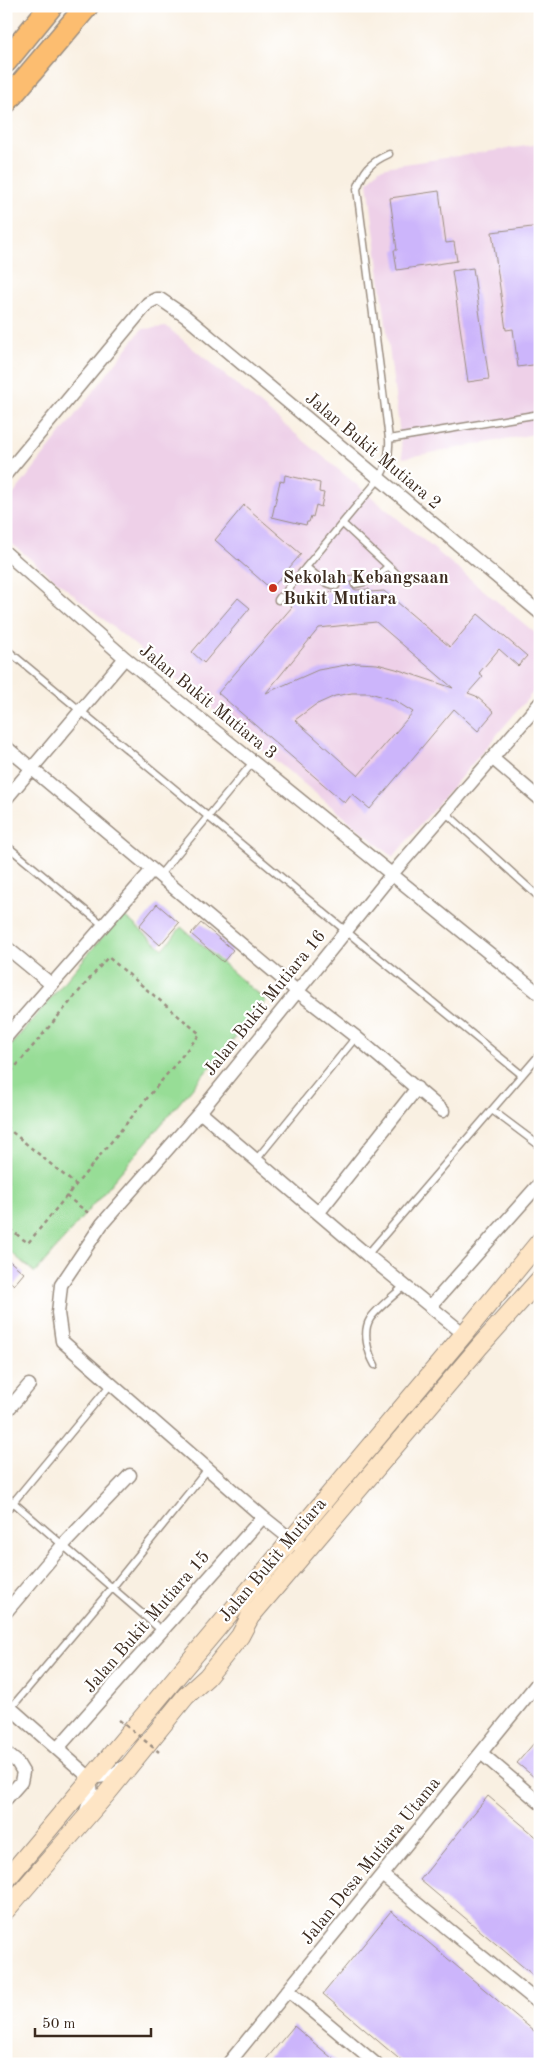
<svg xmlns="http://www.w3.org/2000/svg" width="546" height="2070" font-family="'Old Standard TT',serif">
<style>
.built{fill:#eed0e8}
.green{fill:#97dd96;stroke:#69845a}
.building{fill:#ccb5fb;fill-rule:evenodd}
.lines{fill:none;stroke-linecap:round;stroke-linejoin:round}
.lane-casing{stroke:#9a8d80;stroke-width:9}
.street-casing{stroke:#9a8d80;stroke-width:15}
.secondary-casing{stroke:#9a8d80;stroke-width:20}
.highway-casing{stroke:#9a8d80;stroke-width:25}
.path{stroke:#9a8d80;stroke-width:2.5;stroke-dasharray:4 4;stroke-linecap:butt}
.lane{stroke:#fff;stroke-width:6}
.street{stroke:#fff;stroke-width:12}
.secondary{stroke:#fee5c5;stroke-width:18}
.highway{stroke:#fcbd6f;stroke-width:22}
.path-bridge{stroke:#9a8d80;stroke-width:2.5;stroke-dasharray:4 4;stroke-linecap:butt}
.poi-dot{fill:#c8321e;stroke:#fff;stroke-width:2}
.labels{text-anchor:middle;dominant-baseline:central;stroke-width:4.5;stroke-linejoin:round;paint-order:stroke}
.street-label{font-size:18px;fill:#3b2a1e;stroke:#fff}
.poi-label{font-size:18px;font-weight:bold;fill:#3b2a1e;stroke:#fff;text-anchor:start}
</style>
<rect width="100%" height="100%" fill="#fff"/>
<filter id="ink" filterUnits="userSpaceOnUse"><feTurbulence type="fractalNoise" baseFrequency=".02" numOctaves="2"/><feDisplacementMap in="SourceGraphic" scale="10" xChannelSelector="R" yChannelSelector="G"/><feConvolveMatrix kernelMatrix="1 2 1 2 8 2 1 2 1" color-interpolation-filters="sRGB"/></filter>
<filter id="wash" filterUnits="userSpaceOnUse"><feTurbulence type="fractalNoise" baseFrequency=".0096" numOctaves="4" result="noise"/><feDisplacementMap in="SourceGraphic" scale="20" xChannelSelector="R" yChannelSelector="G"/><feGaussianBlur stdDeviation="1.12" result="paint"/><feColorMatrix in="noise" values="0 0 0 0 0 0 0 0 0 0 0 0 0 0 0 0 0 1.4 0 .05"/><feComposite in="paint" operator="in"/></filter>
<g filter="url(#wash)">
<rect width="100%" height="100%" fill="#f9f0e2"/>
<path class="built" d="M540,144V433L403,458L368,182L379,169L391,166Z
M167,327L540,637V684L393,857L6,539V504L142,329Z"/>
<path class="green" d="M122,914L163,949L181,927L266,1001L35,1273L6,1248V1051Z"/>
<g id="blocks">
<path class="building" d="M439,191L446,243L454,242L457,261L397,270L394,250H397L390,198Z
M540,226V364L518,367L513,329L506,330L492,232Z
M473,268L489,379L468,382L452,271Z
M285,475L320,483L319,492L324,493L321,507L316,505L313,517L311,516L309,522H307L306,525L272,517L280,481L284,482Z
M244,505L301,554L271,589L215,540Z
M354,575L355,579L350,583L352,588L356,590L369,589L370,592L384,591L450,647L478,614L527,656L518,666L499,649L479,673L483,676L468,693L476,696L494,712L478,731L454,709L370,809L352,794L345,803L218,693L292,607L284,600L285,597L336,592L341,585L335,580V577ZM376,622L453,688L396,669L377,664L357,663L318,670L266,693L319,628ZM352,693H370L394,700L413,712L358,776L295,720L315,705L335,696Z
M238,598L250,608L204,663L192,652Z
M157,904L179,923L160,945L139,926Z
M201,923L233,950L223,962L191,934Z
M6,1258L24,1273L14,1285L6,1278Z
M540,1736V1782L517,1763Z
M488,1796L540,1840V1981L420,1880Z
M391,1911L540,2036V2064H405L323,1994Z
M294,2026L339,2064H262Z"/>
</g>
</g>
<g filter="url(#ink)">
<use href="#blocks" fill-opacity="0" stroke="#9a8d80" stroke-width="1"/>
<g class="lines">
<defs>
<path id="lane" d="M389,154C369,163 364,170 357,189L389,439
M343,524L399,576
M306,567L324,582L336,586
M355,584C370,582 378,577 388,566
M287,590L379,479C387,466 390,454 389,439L540,414
M278,600L280,597
M6,649L346,931L522,1075
M445,812L540,898
M6,845L103,925
M159,876L254,761
M492,1110L540,1146
M256,1160L356,1037
M367,1255L540,1054
M375,1365C368,1353 362,1332 370,1319C376,1309 396,1294 405,1285
M6,1496L162,1631
M6,1511L111,1384
M11,1708L112,1588L208,1469"/>
<path id="street" d="M6,474L148,303L156,299H160L185,316L540,613
M6,553L125,658L537,992
M6,747L297,991L356,1037L443,1111
M492,758L540,799
M6,799L125,658
M6,947L51,984
M6,1037L152,870
M200,1112L367,1255L464,1334
M319,1212L417,1088
M430,1307L540,1183
M6,1412L29,1385
M298,1545L263,1517L62,1341L58,1313L61,1285L102,1224L200,1112L392,874L540,703
M6,1612L62,1546L130,1475
M6,1704L90,1778L113,1775L123,1767
M57,1749L263,1517
M6,1753L17,1762L23,1772L21,1782L6,1799
M481,1753L540,1803
M85,1814L92,1794L90,1778
M382,1875L540,2004
M288,1990L376,2064
M228,2064L540,1680"/>
<path id="secondary" d="M6,1880L464,1334L540,1241
M6,1910L108,1792L186,1696L207,1677L240,1636L250,1617L306,1551L480,1346L540,1279"/>
<path id="highway" d="M6,61L51,6
M6,102L87,6"/>
</defs>
<use href="#lane" class="lane-casing"/>
<use href="#street" class="street-casing"/>
<use href="#secondary" class="secondary-casing"/>
<use href="#highway" class="highway-casing"/>
<path class="path" d="M6,1078L108,957L200,1034L28,1243L6,1226
M6,1127L76,1185
M66,1196L91,1215"/>
<use href="#lane" class="lane"/>
<use href="#street" class="street"/>
<use href="#secondary" class="secondary"/>
<use href="#highway" class="highway"/>
<path class="path-bridge" d="M119,1720L159,1752"/>
</g>
</g>
<circle class="poi-dot" cx="273" cy="588" r="5"/>
<g class="labels">
<g class="street-label">
<text transform="translate(373 451) rotate(40)">Jalan Bukit Mutiara 2</text>
<text transform="translate(208 702) rotate(39)">Jalan Bukit Mutiara 3</text>
<text transform="translate(265 1003) rotate(-51)">Jalan Bukit Mutiara 16</text>
<text transform="translate(273 1560) rotate(-50)">Jalan Bukit Mutiara</text>
<text transform="translate(147 1622) rotate(-49)">Jalan Bukit Mutiara 15</text>
<text transform="translate(371 1861) rotate(-51)">Jalan Desa Mutiara Utama</text>
</g>
<g class="poi-label">
<text x="283" y="578">Sekolah Kebangsaan<tspan x="283" dy="21">Bukit Mutiara</tspan></text>
</g>
</g>
<rect width="546" height="2070" fill="none" stroke="#fff" stroke-width="25"/>
<path d="M35 2028v8h116v-8" fill="none" stroke="#3b2a1e" stroke-width="2.5"/>
<text x="42" y="2028" font-size="15" fill="#3b2a1e" stroke="#ffffff" stroke-width="4" paint-order="stroke">50 m</text>
</svg>
